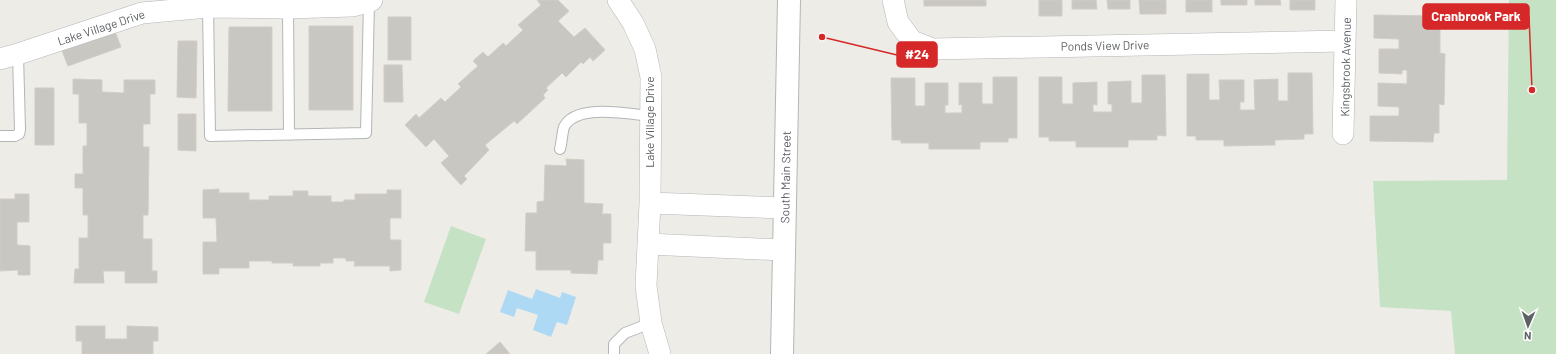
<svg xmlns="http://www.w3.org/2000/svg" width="1556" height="354" font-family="Barlow,sans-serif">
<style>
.green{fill:#c6e2c5}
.water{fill:#aed9f5}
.building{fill:#c9c7c2;stroke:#d2cdc5}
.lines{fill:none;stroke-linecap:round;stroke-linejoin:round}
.service-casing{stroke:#b3b6b9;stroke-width:12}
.minor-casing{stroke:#b3b6b9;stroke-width:22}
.tertiary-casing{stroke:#b3b6b9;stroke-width:24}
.service{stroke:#fff;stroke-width:10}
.minor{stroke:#fff;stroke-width:21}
.tertiary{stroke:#fff;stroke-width:22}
.labels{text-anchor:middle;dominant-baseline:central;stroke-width:3.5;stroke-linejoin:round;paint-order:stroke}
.street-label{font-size:12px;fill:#5d6164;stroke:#fff}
.leader{fill:none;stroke:#d62828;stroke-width:1.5}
.callout-dot{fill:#d62828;stroke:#fff;stroke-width:1.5}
.callout{fill:#d62828;stroke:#d62828;stroke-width:1.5}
.callout-label{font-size:13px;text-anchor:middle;font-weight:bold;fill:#fff}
</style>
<rect width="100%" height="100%" fill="#eeece6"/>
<path class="green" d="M1509,0H1556V354H1455L1451,311L1380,307L1373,181L1507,180Z
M451,226L486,239L459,314L424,302Z"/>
<path class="water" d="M536,289L560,298L562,292L576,297L567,325L557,322L551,337L533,330L538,315L517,308L514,317L500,312L508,290L532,299Z"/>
<path class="building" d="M537,0H558L569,11L558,21L574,37L585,28L605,50L593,61L590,57L583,64L581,62L566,77L562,73L546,88L548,90L543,95L545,98L517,124L514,121L485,145L489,150L464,176L467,179L461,185L441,163L449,156L434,139L426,147L405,125L416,114L419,118L441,98L445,102L461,87L458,84L478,66L473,61L483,52L488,57L503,43L506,46L523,30L518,25L541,5Z
M924,0H986V6H924Z
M1039,0H1062V16H1039Z
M1072,0H1096L1097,9H1072Z
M1107,0H1130V9H1108Z
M1139,0H1166V14H1140Z
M1186,0H1212V12H1186Z
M1221,0H1247V5H1221Z
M1255,0H1280L1281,5H1255Z
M1290,0H1315V10H1290Z
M1374,15L1436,16V26H1440V53L1445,54L1444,105L1439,104V133H1434L1433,142L1370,141V116H1399V107L1378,106V83L1407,84V70H1402V74L1379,73V49H1399V39L1374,38Z
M388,17H411V60H388Z
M309,26H353V110H309Z
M229,27H272V111H228Z
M114,29L121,47L68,66L61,48Z
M178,41H197L196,98L177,97Z
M384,65H402L403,102H384Z
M1288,73H1312L1313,134H1304V139L1275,140V145L1224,146V140H1196V136H1187V74H1209V100H1220L1219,80H1244V102H1240V110H1255L1254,80L1278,79V101H1288Z
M1142,75H1165L1166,136L1157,135V140H1128V147H1076V141H1049V137H1039V77H1062V104H1073V83L1097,82V105L1093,104V112H1112V104H1108V82L1131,81V103H1142Z
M993,77H1017V138H1008V142H980V149H929V143H901V140H892L891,78H915V106H925V83H948V105H945V113H962V104L959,105V83H982V104H993Z
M73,79L102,80V92L124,93V80H155V94H150V124H143V147H149L148,215H143V239H152V271H157V283H125V271H103L104,283H74L75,269H79V238H88V215H83V188H75V174H83V146H87V123H79V94H73Z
M35,88H54V145H35Z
M178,114H196V151L178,150Z
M566,159L584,160V203L603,204L602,214H611V243H603V260H598L597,274L571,273V270H536V251H525L526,213H537V202L544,201L545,165L567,166Z
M219,189V193H249V200H269V196H293V191H308V196H331V202H344V200H355V194H387V190H401V218H390V240H401V270L390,271V266H354L355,261H346V258H333V263H320V266H293V263H272V261H249V268H219V274H203V242H217L216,218H203V190Z
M15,194H29V222H17V245L30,246V275H18V270L0,271V199H15Z
M76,326H105V339H127V326L158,327V341H153V354H82V341H76Z
M500,342L510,354H486Z"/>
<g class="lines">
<defs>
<path id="service" d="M208,7L210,136L366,133L369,2
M288,8L289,135
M0,136H15L19,134L20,130L18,54
M560,149C562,142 562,133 564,127C576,103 628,114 650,116
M614,354V344L625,333L651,323"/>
<path id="minor" d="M618,0L633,23L645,49L651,77L650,203L646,286L651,323L660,354
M893,0L898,22L912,41L933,49L1345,41
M0,59L18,54L142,13L208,7L288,8L352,6L369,2L372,0
M1343,134L1346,0
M650,203L784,208
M648,244L783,250"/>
<path id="tertiary" d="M782,354L789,0"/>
</defs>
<use href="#service" class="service-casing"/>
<use href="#minor" class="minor-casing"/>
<use href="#tertiary" class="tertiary-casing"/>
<use href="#service" class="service"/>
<use href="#minor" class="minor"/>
<use href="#tertiary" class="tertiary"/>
</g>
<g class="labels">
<g class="street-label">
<text transform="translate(101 27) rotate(-18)">Lake Village Drive</text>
<text transform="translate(1105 45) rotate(-1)">Ponds View Drive</text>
<text transform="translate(1345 67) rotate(-89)">Kingsbrook Avenue</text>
<text transform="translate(649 122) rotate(-90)">Lake Village Drive</text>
<text transform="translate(785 177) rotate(-89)">South Main Street</text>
</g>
</g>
<path class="leader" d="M1532 90L1529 16M822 37L897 55"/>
<g class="callout-dot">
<circle cx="1532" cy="90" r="4"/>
<circle cx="822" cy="37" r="4"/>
</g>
<g class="callout">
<rect x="1423" y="4" width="106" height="25" rx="4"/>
<rect x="897" y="42" width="40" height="25" rx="4"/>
</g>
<g class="callout-label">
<text x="1476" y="21">Cranbrook Park</text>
<text x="917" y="59">#24</text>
</g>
<g transform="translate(1528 326) rotate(182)" stroke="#ffffff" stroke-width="3" paint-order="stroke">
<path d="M0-3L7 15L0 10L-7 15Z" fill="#5d6164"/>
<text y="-6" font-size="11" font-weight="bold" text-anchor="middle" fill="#5d6164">N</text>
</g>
</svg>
